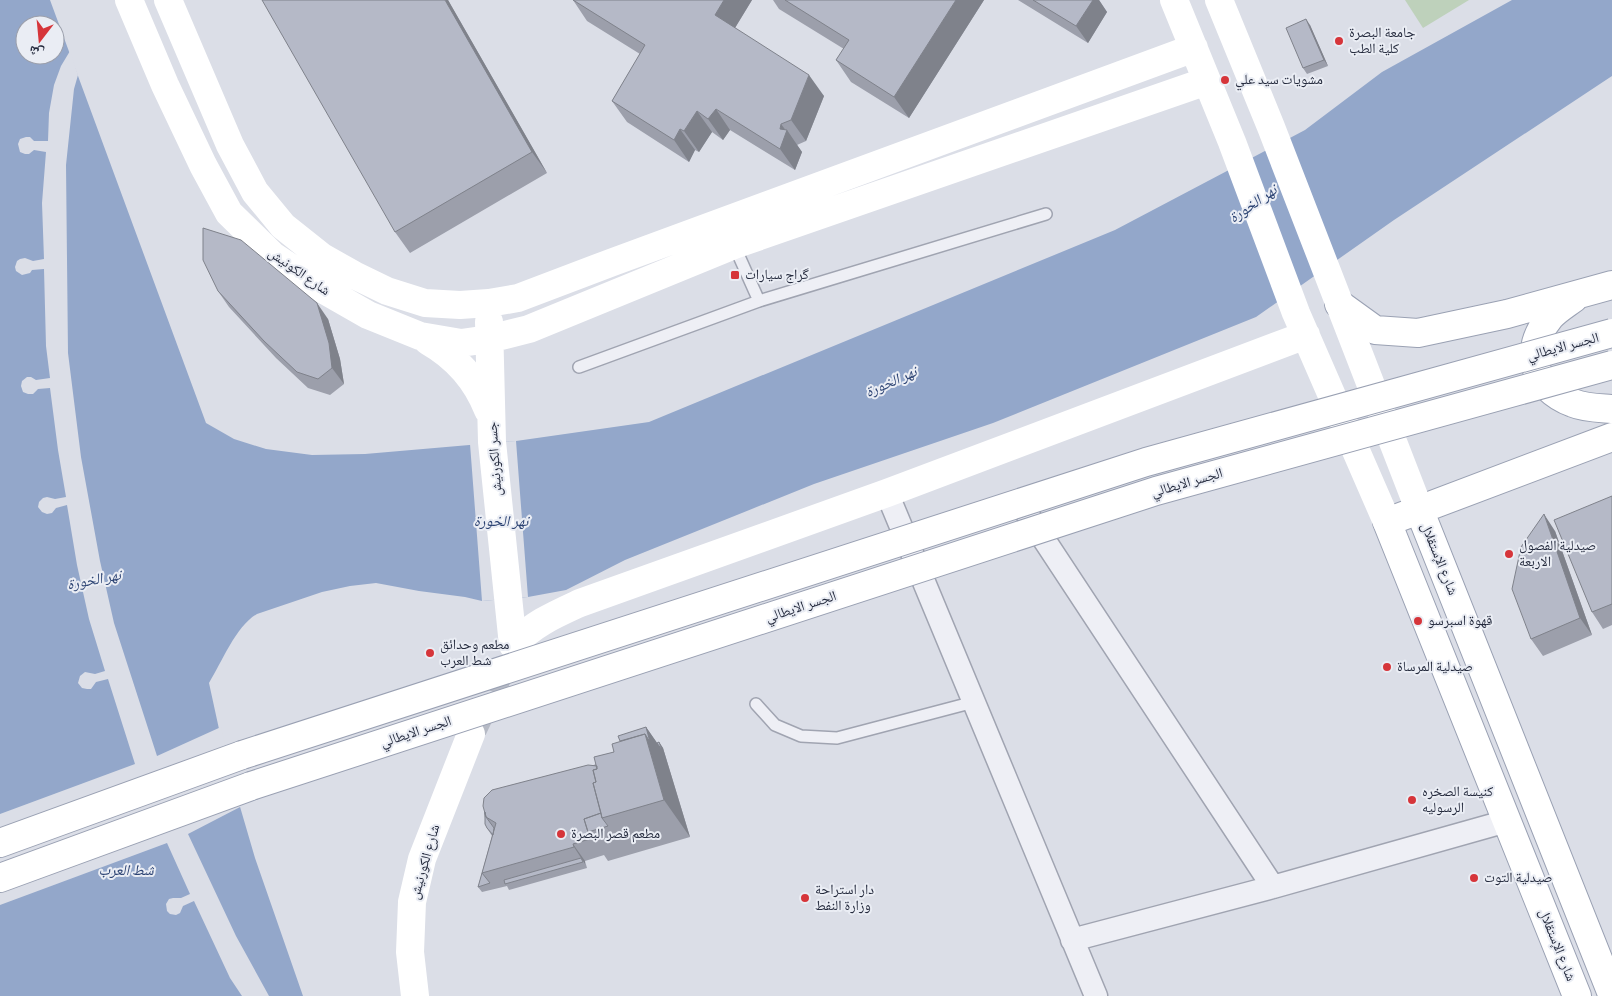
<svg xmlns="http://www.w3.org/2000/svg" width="1612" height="996" font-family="'Source Sans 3','Noto Naskh Arabic',sans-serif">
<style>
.green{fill:#bed1bb}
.water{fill:#93a7ca;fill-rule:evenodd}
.pier{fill:#dbdee7}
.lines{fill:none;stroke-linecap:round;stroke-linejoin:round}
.secondary-tunnel{stroke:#b6bac5;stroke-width:28;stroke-dasharray:28 14;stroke-linecap:butt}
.lane-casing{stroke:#a0a4b1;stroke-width:14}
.street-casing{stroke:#a0a4b1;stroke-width:25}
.primary-casing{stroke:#9aa1b3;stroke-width:30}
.lane{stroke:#eeeff5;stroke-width:11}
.street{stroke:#eeeff5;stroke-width:22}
.secondary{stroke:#fff;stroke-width:28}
.primary{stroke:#fff;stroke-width:28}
.primary-bridge-casing{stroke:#9aa1b3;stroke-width:30;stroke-linecap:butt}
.primary-bridge{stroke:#fff;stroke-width:28}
.wall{fill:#9c9fab}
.shaded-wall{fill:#7f828b}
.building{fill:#b5b9c7;stroke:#7f828b}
.poi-dot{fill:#d6353a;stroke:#eaedf4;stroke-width:2}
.labels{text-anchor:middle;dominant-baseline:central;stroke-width:4;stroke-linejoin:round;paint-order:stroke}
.poi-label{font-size:14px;fill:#242a3d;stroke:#eaedf4;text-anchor:start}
.street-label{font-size:14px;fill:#242a3d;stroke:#eaedf4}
.water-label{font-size:15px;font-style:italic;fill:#2c4373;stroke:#eaedf4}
</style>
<rect width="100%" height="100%" fill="#dbdee7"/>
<path class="green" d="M1405,0H1469L1423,28Z"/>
<path class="water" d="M0,0H50L206,423L234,439L266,449L312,455L365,454L516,441L649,422L1115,230L1305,130L1382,72L1512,0H1612V76L1394,220L1256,317L993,423L814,484L625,560L566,590L528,597L482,601L465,597L419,591L376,583L350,586L322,592L257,614C236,626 222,662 209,683L224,752L255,858L303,996H0ZM25,25H55V55H25Z"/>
<path class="pier" d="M70,51L78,75L74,89L66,165L68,353L81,457L100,561L114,623L157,756L221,727L227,752L242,806L188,834L236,936L269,996H242L230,978L194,901L183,906L180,913L176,915L170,914L167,911L166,904L169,899L173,898H181L190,894L167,843L0,905V814L135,764L108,679L96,682L91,689H87L82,688L78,683L80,676L85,672L95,674L105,671L89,619L77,565L67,505L56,508L52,513L47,514L42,512L38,507L39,502L43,498L47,497L55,499L66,497L58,450L50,388L38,389L33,394H28L23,392L21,386L22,381L27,377H31L36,380L50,378L46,346L44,269L32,270L30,273L22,275L16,271L15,267L17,261L20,259L25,258L33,261L44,259L42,203L46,152L34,150L29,154H25L20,152L18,144L20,139L26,137H30L34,141H48L49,113L54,85L61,66Z
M516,441L528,597L482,601L470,444Z"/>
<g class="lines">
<path class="secondary-tunnel" d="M473,729L508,655"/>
<defs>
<path id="lane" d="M734,245L759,301
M579,367L759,301L1046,214
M756,704L775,725L801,736L837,738L974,702"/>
<path id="street" d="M887,493L1096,996
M1020,503L1273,887
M1072,940L1273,887L1507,821"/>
<path id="primary" d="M1574,298C1566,304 1556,310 1550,317C1522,351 1533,388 1573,403C1585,408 1600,408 1612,409
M1339,304L1375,330L1418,333L1507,314L1612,285
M1419,509L1612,994
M0,843L242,755
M0,878L251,786
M1577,996L1387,522L1612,437"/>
</defs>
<use href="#lane" class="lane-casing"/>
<use href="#street" class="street-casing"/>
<use href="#primary" class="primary-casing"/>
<use href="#lane" class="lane"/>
<use href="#street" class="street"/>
<path class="secondary" d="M129,0L165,85L203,165L229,213L273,256L326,291L368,315L420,336L461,343L489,339L529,329L734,245L1207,81
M168,0L230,145L255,192L283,226L322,257L354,275L387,291L425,303L460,305L489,303L518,298L613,262L1194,48
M1174,0L1232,142L1296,313L1387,522
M1219,0L1271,127L1419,509
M489,322L492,442L513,645
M428,341C456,357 476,379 488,410
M513,645C533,624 554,615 580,603L887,493L1306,335
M415,996L410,952L412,902L422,859L471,734"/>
<use href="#primary" class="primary"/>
<defs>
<path id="primary-bridge" d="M242,755L1146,462L1612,333
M251,786L1156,491L1612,365"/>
</defs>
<use href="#primary-bridge" class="primary-bridge-casing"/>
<use href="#primary-bridge" class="primary-bridge"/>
</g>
<path class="wall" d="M448,0L547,173L410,253L395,232Z
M573,0H752L735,28L824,96L806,141L797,145L802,152L795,170L730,130L723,140L712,132L699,152L695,150L689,162L627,122L612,101L640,54L587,21Z
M773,0H984L909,118L851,82L836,60L844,49L779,9Z
M1018,0H1099L1107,12L1088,43Z
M1310,25L1328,66L1307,74L1303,68Z
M218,291L328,319L340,359L344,384L330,395L308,388L276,358L229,307Z
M1612,496V625L1603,629L1592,612Z
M1555,531L1592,635L1543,656L1531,639Z
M646,727L657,743L659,742L663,748L690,837L608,861L604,855L585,861L587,868L509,890L507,886L482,892L478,887L492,836L487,828L484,813L596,764L614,752L620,741Z"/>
<path class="shaded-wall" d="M445,0H448L547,173L532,152Z
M724,0H752L730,36L715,15Z
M956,0H984L909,118L894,97Z
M1093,0H1099L1107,12L1088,43L1076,26Z
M1306,19L1310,25L1328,66L1324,60Z
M809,75L824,96L806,141L791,120Z
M716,109L730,130L723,140L708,119Z
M697,111L712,132L699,152L684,131Z
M781,124L787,132V130L802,152L795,170L780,149V129Z
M680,129L695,150L689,162L674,140Z
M317,303L328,319L340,359L344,384L332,368Z
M1544,514L1555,531L1592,635L1580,618Z
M646,727L662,750L659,742L663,748L690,837L664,800L645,734Z
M573,844L585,861V864L574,847Z"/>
<path class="building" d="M262,0H445L532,152L395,232Z
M573,0H724L715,15L809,75L791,120L781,124L780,129L787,130L780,149L716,109L708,119L697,111L684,131L680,129L674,140L612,101L645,45Z
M785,0H956L894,97L836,60L849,40Z
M1033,0H1093L1076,26Z
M1306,19L1324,60L1303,68L1286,28Z
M203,228L241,240L317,303L329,343L332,368L318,379L297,372L264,341L218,291L203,260Z
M1612,496V604L1592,612L1554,520Z
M1544,514L1580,618L1531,639L1512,589L1521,547Z
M646,727L650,742L645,734L620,741L618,736Z
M645,734L664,800L602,818L593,783L596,782L593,770L597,769L594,757L614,752L612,744Z
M659,742L662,750L657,743Z
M588,765L597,766V769L593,770L596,782L593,783L601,813L584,819L588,832L593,838L573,844L574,847L482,873L496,823L486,817L483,806L484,798L492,790Z
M485,812L486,817L494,828L493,835L487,828L485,824Z
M601,813L602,818L608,826L588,832L584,819Z
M581,858L583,862L505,884L504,880Z
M482,873L490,883L478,887Z"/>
<g class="poi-dot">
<circle cx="1339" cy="41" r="5"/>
<circle cx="1225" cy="80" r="5"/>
<rect x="730" y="270" width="10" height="10" rx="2.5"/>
<circle cx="1509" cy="554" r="5"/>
<circle cx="1418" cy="621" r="5"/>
<circle cx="430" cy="653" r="5"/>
<circle cx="1387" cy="667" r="5"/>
<circle cx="1412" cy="800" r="5"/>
<circle cx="561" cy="834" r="5"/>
<circle cx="1474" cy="878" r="5"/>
<circle cx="805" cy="898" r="5"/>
</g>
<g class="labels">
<g class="poi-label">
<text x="1349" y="33">جامعة البصرة<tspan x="1349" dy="16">كلية الطب</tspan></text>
<text x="1235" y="80">مشويات سيد علي</text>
<text x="745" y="275">گراج سيارات</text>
<text x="1519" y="546">صيدلية الفصول<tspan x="1519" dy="16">الاربعة</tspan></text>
<text x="1428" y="621">قهوة اسبرسو</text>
<text x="440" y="645">مطعم وحدائق<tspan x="440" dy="16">شط العرب</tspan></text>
<text x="1397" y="667">صيدلية المرساة</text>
<text x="1422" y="792">كنيسة الصخره<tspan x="1422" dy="16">الرسوليه</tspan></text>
<text x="571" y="834">مطعم قصر البصرة</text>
<text x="1484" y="878">صيدلية التوت</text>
<text x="815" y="890">دار استراحة<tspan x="815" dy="16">وزارة النفط</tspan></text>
</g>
<g class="street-label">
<text transform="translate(299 272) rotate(35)">شارع الكونيش</text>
<text transform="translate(1563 347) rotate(-15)">الجسر الايطالي</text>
<text transform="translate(495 459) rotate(-94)">جسر الكورنيش</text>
<text transform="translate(1187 483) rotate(-16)">الجسر الايطالي</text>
<text transform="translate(1439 559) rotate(68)">شارع الإستقلال</text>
<text transform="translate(801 607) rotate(-18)">الجسر الايطالي</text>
<text transform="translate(416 732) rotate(-18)">الجسر الايطالي</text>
<text transform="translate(425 862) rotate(-74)">شارع الكورنيش</text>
<text transform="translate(1557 945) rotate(68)">شارع الإستقلال</text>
</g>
<g class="water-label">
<text transform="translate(1253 204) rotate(-35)">نهر الخورة</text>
<text transform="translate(891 382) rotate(-24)">نهر الخورة</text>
<text x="501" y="521">نهر الخورة</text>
<text transform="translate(94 580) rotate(-11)">نهر الخورة</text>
<text x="126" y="870">شط العرب</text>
</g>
</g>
<g transform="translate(40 40) rotate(196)"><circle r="24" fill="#eaedf4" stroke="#9b9fab"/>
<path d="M0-4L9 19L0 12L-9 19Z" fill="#d6353a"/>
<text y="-8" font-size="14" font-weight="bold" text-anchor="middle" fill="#242a3d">ش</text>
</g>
</svg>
